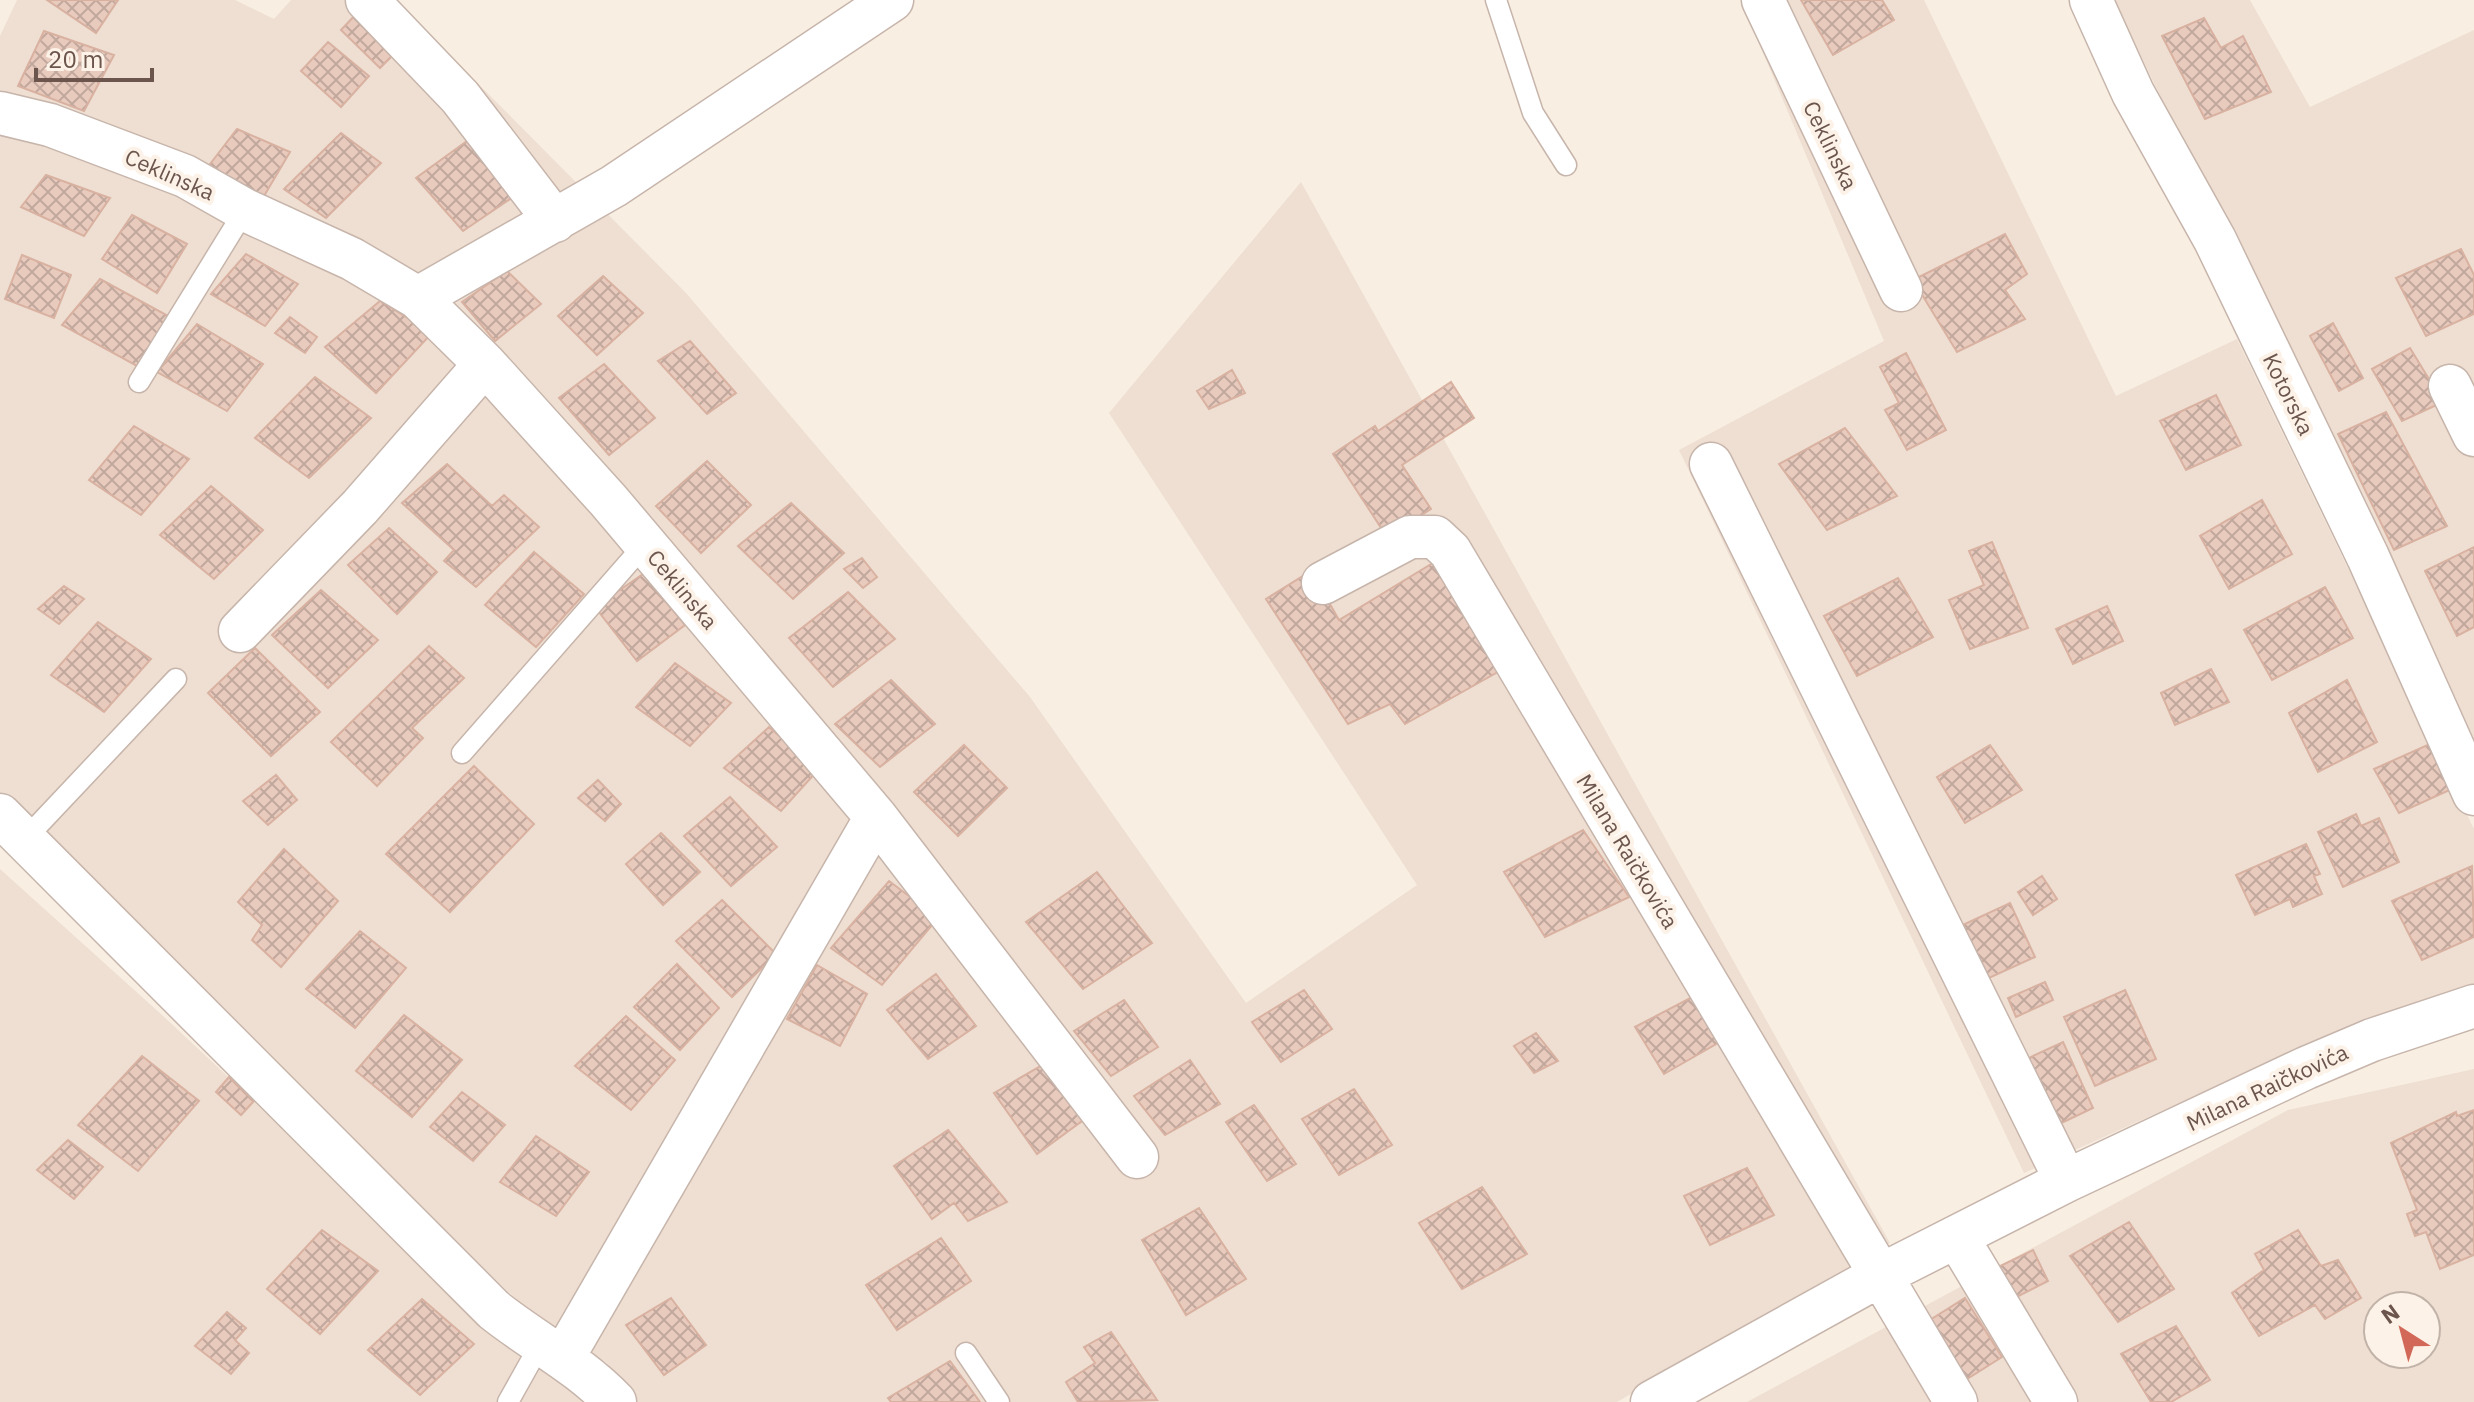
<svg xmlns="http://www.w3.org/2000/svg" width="2474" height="1402" font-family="'IBM Plex Sans',sans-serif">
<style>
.residential{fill:#eedfd2;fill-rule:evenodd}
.building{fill:url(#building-cross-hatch);stroke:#d9b1a1;stroke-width:2}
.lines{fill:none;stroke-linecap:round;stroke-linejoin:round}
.service-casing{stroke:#c7b5ab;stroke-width:23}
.minor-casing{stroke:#c7b5ab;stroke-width:45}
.service{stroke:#fff;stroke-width:20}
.minor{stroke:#fff;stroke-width:42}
.labels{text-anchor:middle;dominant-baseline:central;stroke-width:8;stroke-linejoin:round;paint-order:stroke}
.street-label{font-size:22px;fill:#6c554c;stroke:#fcf2e7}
</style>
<defs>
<pattern id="building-cross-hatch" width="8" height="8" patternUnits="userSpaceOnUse" patternTransform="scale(2)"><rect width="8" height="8" fill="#e9cbbe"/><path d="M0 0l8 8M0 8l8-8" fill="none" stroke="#c1a89d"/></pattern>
</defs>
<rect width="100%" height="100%" fill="#f8eee2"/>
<path class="residential" d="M17,0H235L274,19L291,0H395L686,293L1030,697L1246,1003L1417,885L1109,413L1301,182L1890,1243L1617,1402H635L606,1362L552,1333L0,809V36Z
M1741,0H1924L2116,396L2237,339L2474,829V986L2332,1034L2024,1173L1679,450L1884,341Z
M2114,0H2250L2310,107L2474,30V748Z
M0,869L162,1015L506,1336L596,1402H0Z
M2474,1069V1402H1747L2288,1110ZM2378,1306H2426V1354H2378Z"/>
<path class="building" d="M47,0H118L96,33Z
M1801,0H1882L1894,20L1833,55Z
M359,11L399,49L380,68L341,30Z
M2204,18L2221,48L2243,36L2271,92L2205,119L2162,36Z
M44,31L114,55L84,111L18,86Z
M328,42L369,76L341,107L301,71Z
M237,129L290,152L264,196L204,172Z
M341,133L381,163L326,218L284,189Z
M471,138L516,195L463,231L416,178Z
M46,175L110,198L84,236L21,207Z
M132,215L187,244L157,293L102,259Z
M2005,234L2027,274L2005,290L2025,319L1957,352L1913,280Z
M2461,249L2474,275V314L2426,336L2396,278Z
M246,254L298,284L265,326L211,294Z
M22,255L71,275L54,318L5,299Z
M507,271L541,304L495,341L462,302Z
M603,276L643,313L597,355L558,316Z
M100,279L172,318L137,366L62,325Z
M380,301L432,333L376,393L325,347Z
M290,317L317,337L305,353L275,333Z
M2333,323L2363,378L2339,391L2310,336Z
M197,324L263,364L227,411L157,372Z
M690,341L736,393L707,414L658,361Z
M2410,348L2443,402L2402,421L2372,369Z
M1906,353L1946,430L1907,450L1885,410L1899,403L1880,367Z
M604,364L655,418L609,455L559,398Z
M1232,370L1245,393L1209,409L1197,391Z
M315,377L371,418L309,478L255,438Z
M1451,382L1474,418L1402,465L1431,509L1387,537L1333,454L1375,426L1378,431Z
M2216,395L2241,445L2186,470L2160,421Z
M2386,412L2447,526L2394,550L2338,434Z
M134,426L189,459L141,515L89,480Z
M1845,428L1897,496L1827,530L1779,464Z
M707,461L751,505L701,553L656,506Z
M447,464L492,506L504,495L539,527L476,587L444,561L454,550L402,503Z
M211,486L263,530L214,579L160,535Z
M2262,500L2292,554L2229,589L2200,536Z
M791,503L844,553L793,599L738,546Z
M389,528L437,572L397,614L348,565Z
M1992,542L2028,628L1970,649L1949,600L1984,585L1969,551Z
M2474,547V627L2457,636L2425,571Z
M534,552L584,594L536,647L485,605Z
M862,558L877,577L863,588L844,569Z
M1441,558L1514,663L1405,724L1390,704L1348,724L1266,599L1311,571L1339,620Z
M643,574L685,625L637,661L595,607Z
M1898,578L1933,637L1857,676L1824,616Z
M64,586L84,599L59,624L38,609Z
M2325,587L2353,638L2272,680L2244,630Z
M321,590L378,640L328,688L272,635Z
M848,592L895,639L833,687L789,638Z
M2107,606L2123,641L2073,664L2056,629Z
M98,622L151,659L104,712L51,675Z
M429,646L464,678L412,728L423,738L377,786L331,742Z
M255,648L320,712L271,756L208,693Z
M675,663L731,703L690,746L636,707Z
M2211,669L2229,702L2175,725L2161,693Z
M891,680L935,724L880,767L835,724Z
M2347,680L2377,742L2318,772L2289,713Z
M769,727L818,770L781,811L724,768Z
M2432,743L2454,788L2399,813L2374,769Z
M964,745L1007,788L958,836L914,792Z
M1990,745L2022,790L1965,823L1937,777Z
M474,766L534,824L450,912L386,854Z
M276,775L297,800L268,825L243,801Z
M598,780L621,804L605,821L578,798Z
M730,797L777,847L731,886L684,836Z
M2356,814L2361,826L2379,818L2399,862L2343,887L2318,832Z
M1583,830L1629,897L1545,937L1504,872Z
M661,833L700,872L663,905L626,864Z
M2306,844L2320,874L2314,876L2322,894L2293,907L2290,899L2255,915L2236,875Z
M284,849L338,901L281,967L252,940L262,925L238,902Z
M2472,866L2474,937L2422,960L2392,901Z
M1097,872L1152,943L1083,989L1026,922Z
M2042,876L2057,899L2033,915L2018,892Z
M889,881L938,918L882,985L831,948Z
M722,900L776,954L732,997L676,941Z
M2010,903L2035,957L1978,983L1954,929Z
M360,931L406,968L355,1028L306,989Z
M677,964L719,1008L680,1050L634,1007Z
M817,965L867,994L840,1046L787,1019Z
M936,974L976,1026L928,1059L887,1010Z
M2045,982L2053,1000L2016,1017L2008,998Z
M1304,990L1332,1029L1281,1062L1252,1022Z
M2125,990L2156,1059L2095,1086L2064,1017Z
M1696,995L1725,1039L1664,1074L1635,1027Z
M1124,1000L1158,1047L1111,1076L1074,1031Z
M404,1015L462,1060L412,1117L356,1071Z
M626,1016L675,1060L631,1110L575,1066Z
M1536,1033L1558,1061L1534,1073L1514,1046Z
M2063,1042L2093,1108L2049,1129L2020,1062Z
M142,1056L199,1101L138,1171L78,1125Z
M1051,1060L1093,1113L1037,1154L994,1093Z
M1190,1060L1220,1104L1165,1135L1134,1096Z
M229,1077L254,1101L241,1115L216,1092Z
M1354,1089L1392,1145L1339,1175L1302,1119Z
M462,1092L505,1125L473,1161L430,1127Z
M1254,1105L1296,1164L1267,1181L1226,1122Z
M2474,1110V1255L2440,1269L2426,1232L2415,1236L2407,1214L2417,1210L2391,1143L2456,1112L2457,1116Z
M948,1130L1007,1202L968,1221L954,1203L932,1219L894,1166Z
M536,1136L589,1172L556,1216L500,1182Z
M68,1140L103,1167L74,1199L37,1170Z
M1747,1168L1774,1215L1710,1245L1684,1196Z
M1482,1187L1527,1254L1462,1289L1419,1223Z
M1199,1208L1246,1279L1186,1315L1142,1240Z
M2129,1222L2174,1289L2118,1322L2070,1256Z
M322,1230L378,1271L320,1334L267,1289Z
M2298,1230L2321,1266L2338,1260L2361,1298L2325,1319L2315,1305L2259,1336L2232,1293L2264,1270L2255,1254Z
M941,1238L971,1281L897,1330L866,1285Z
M2033,1250L2048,1281L2005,1303L1990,1271Z
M671,1298L706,1345L664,1375L626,1325Z
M1965,1298L2002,1357L1951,1389L1914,1330Z
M422,1299L474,1344L420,1395L368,1350Z
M227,1312L246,1328L235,1340L249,1353L231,1374L195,1346Z
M2176,1326L2210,1380L2171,1402H2151L2121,1354Z
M1111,1332L1157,1400L1078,1402L1066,1382L1095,1363L1084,1347Z
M950,1361L980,1402H891L888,1398Z"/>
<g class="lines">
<defs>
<path id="service" d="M1496,0L1533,113L1566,165
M139,382L245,210
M462,753L645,544
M26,838L176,679
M966,1353L999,1402
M508,1402L541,1343"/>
<path id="minor" d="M367,0L460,97L555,221
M1763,0L1901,290
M2091,0L2133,93L2215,240L2368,557L2474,794
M0,113L50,125L185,176L245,210L352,259L418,298L485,364L608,500L876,817L1137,1157
M418,298L614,186L892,0
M2450,386L2474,435
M1711,464L2066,1181
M1323,583L1410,537H1435L1450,551L1956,1402
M240,631L360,507L485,364
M0,815L494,1310C534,1342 579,1364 615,1402
M1957,1237L2056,1402
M564,1356L876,817
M1652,1402L1879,1276L2066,1181L2306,1068L2372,1040L2474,1006"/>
</defs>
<use href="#service" class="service-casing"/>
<use href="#minor" class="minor-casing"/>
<use href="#service" class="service"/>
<use href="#minor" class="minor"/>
</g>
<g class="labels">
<g class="street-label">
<text transform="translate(1831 145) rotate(64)">Ceklinska</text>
<text transform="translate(170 174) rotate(24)">Ceklinska</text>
<text transform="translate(2289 394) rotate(64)">Kotorska</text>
<text transform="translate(683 589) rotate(50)">Ceklinska</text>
<text transform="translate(1628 851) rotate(59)">Milana Raičkovića</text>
<text transform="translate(2267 1087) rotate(-25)">Milana Raičkovića</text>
</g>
</g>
<g transform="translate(2402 1330) rotate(324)"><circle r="38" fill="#fcf2e7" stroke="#c2b3a9" stroke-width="2"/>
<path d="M0-6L14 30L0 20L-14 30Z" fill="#d16858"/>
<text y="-12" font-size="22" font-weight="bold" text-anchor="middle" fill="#6c554c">N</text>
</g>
<path d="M36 68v12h116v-12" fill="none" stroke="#6c554c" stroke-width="4"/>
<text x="48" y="68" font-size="24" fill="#6c554c" stroke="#fcf2e7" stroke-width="6" paint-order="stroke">20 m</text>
</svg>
